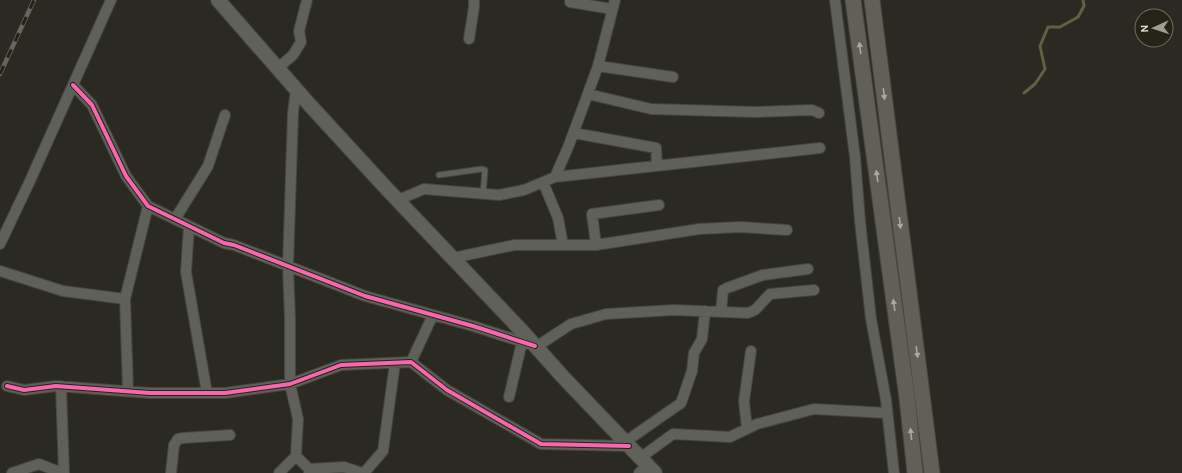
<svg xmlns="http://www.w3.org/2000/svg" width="1182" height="473" font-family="'Alegreya Sans',sans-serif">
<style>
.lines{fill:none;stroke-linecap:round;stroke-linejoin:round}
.stream{stroke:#5f6140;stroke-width:3}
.service-casing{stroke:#464640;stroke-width:7}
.minor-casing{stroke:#464640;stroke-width:12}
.secondary-casing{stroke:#464640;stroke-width:16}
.primary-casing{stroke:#464640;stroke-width:17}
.service{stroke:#60605a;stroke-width:5}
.minor{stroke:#60605a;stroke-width:10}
.secondary{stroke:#606158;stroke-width:14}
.primary{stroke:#606057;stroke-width:15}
.rail-casing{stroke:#666660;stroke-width:4.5}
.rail{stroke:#232416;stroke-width:3;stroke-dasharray:9;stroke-linecap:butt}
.cycleway-casing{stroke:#232416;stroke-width:6}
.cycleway{stroke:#f766af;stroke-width:4}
.oneway{fill:#aaaba2}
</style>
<rect width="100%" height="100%" fill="#2a2a22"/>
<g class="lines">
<path class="stream" d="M1024,93L1035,84L1045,69L1040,46L1048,27H1060L1078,17L1084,6L1083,0"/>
<defs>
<path id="service" d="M439,175L482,169L485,170L483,194"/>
<path id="minor" d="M835,0L855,157L860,221L871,319L886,400L894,473
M570,2L612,9
M469,39L474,7V0
M598,66L673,77
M278,68L293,55L301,42L299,31L307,0
M73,85L92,105L126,176L148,206L224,243L234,245L365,296L473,326L535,346
M296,89L293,113L288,266L290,319V384L298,419L296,456L309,469V473
M588,94L651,109L755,112L812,110L819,113
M574,133L656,148L657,165
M555,177L569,145L598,66L615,0
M543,182L558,218L563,245
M398,200L424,189L499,195L524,190L555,177L820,148
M175,219L208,166L225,115
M189,226L186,272L207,393
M0,244L29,183L111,0
M596,245L592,214L659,205
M453,258L514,245H596L699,229L740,227L787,230
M0,271L63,291L125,299
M721,312L723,290L727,288L763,275L808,269
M536,347L571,324L606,314L674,310L748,313L755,310L770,294L814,290
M411,362L433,315
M7,386L24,390L56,386L150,393H225L290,384L341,365L411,362L447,390L541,444L629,446
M61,386L64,473
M128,391L125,299L148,206
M509,397L522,342
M747,429L744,401L751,351
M625,442L681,403L692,371L694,353L702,339L705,311
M640,458L673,434L730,437L757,424L814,409L887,413
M309,469L344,467L362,473
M12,473L39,464L62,473
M171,473L174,445L178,439L183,438L230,435
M279,473L296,456
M364,473L383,451L395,363
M639,473L648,466"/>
<path id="secondary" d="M218,0L308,103L387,189L521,330L563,377L655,473"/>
<path id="primary" d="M853,0L907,398L915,473
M872,0L932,473"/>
</defs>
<use href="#service" class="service-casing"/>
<use href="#minor" class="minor-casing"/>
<use href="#secondary" class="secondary-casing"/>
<use href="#primary" class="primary-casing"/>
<use href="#service" class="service"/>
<use href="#minor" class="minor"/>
<use href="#secondary" class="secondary"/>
<use href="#primary" class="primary"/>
<defs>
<path id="rail" d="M0,74L34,0"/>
</defs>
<use href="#rail" class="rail-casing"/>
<use href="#rail" class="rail"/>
<defs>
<path id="cycleway" d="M73,85L92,105L126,176L148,206L224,243L234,245L365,296L473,326L535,346
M7,386L24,390L56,386L150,393H225L290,384L341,365L411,362L447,390L541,444L629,446"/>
</defs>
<use href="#cycleway" class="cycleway-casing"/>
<use href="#cycleway" class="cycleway"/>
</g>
<defs><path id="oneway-solid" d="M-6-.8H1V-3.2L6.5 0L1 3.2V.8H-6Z"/></defs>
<g class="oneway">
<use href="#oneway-solid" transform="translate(860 48) rotate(-98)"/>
<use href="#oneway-solid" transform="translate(884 94) rotate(83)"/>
<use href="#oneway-solid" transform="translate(877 176) rotate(-98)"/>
<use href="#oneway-solid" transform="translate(900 223) rotate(83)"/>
<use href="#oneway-solid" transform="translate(894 305) rotate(-98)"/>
<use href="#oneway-solid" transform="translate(917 352) rotate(82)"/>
<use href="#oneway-solid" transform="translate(911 434) rotate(-96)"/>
</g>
<g transform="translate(1154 28) rotate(267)"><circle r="19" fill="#232416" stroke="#6d6e62"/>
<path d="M0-3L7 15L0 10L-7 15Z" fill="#9e9e96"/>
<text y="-6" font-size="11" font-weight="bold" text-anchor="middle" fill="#dcddd4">N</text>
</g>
</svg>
